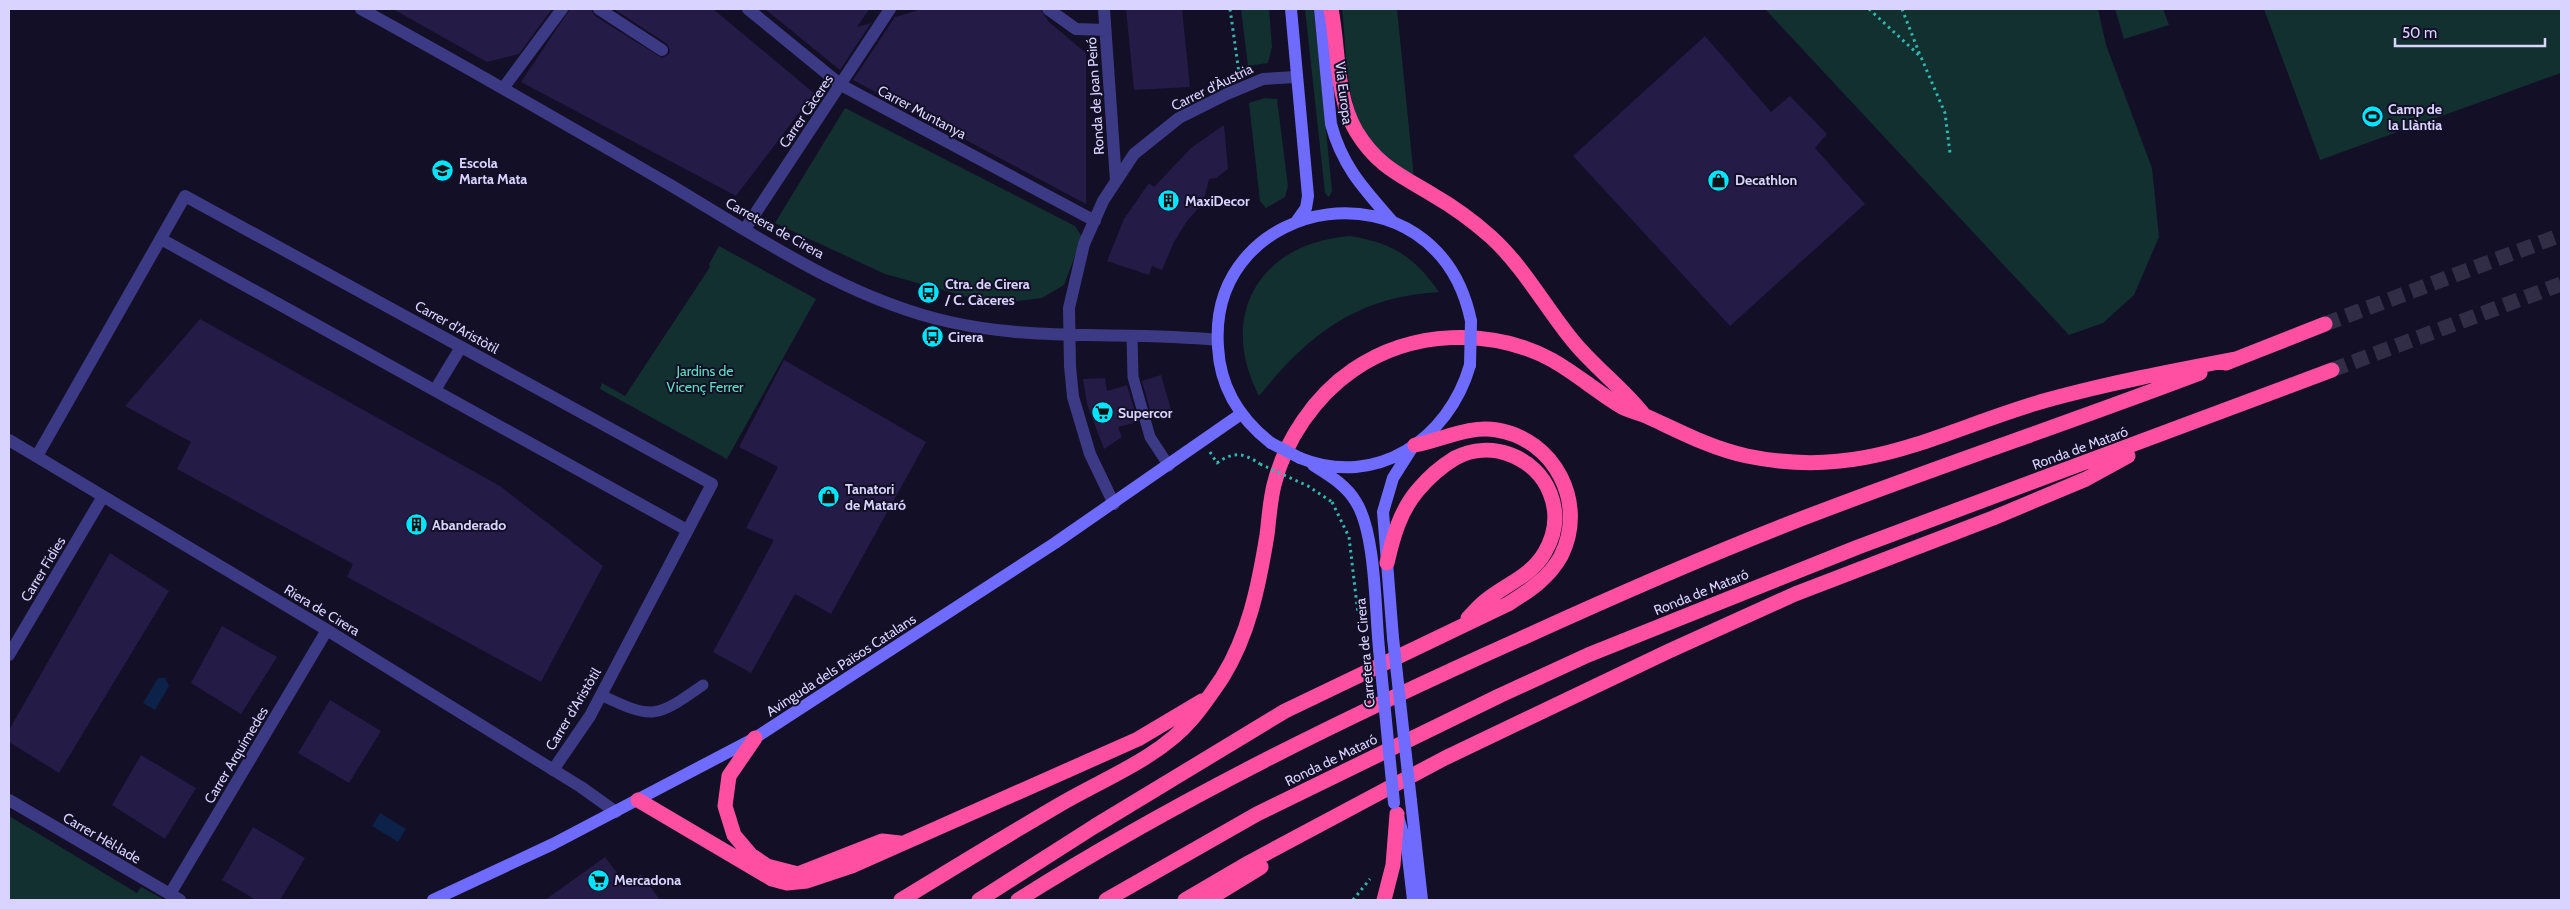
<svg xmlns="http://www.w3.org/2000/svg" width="2570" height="909" font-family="Cabin,sans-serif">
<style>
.green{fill:#12302f}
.water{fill:#0c2248}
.building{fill:#241b47}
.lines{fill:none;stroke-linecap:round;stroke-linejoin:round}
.highway-tunnel{stroke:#312d47;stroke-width:15;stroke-dasharray:15 8;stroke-linecap:butt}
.path{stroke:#2fb8b0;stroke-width:3;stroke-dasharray:2.5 4;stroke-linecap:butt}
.lane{stroke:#3d3a85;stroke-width:11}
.street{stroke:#3d3a85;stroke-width:12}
.secondary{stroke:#6f6bff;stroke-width:12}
.highway{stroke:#ff4fa3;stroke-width:15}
.path-bridge{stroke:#2fb8b0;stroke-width:3;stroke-dasharray:2.5 4;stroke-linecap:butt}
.secondary-bridge{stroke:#6f6bff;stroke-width:12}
.labels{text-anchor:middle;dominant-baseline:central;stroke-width:4;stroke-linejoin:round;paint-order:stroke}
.street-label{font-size:14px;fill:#d9d4ff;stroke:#130f26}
.poi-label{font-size:14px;font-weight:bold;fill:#d9d4ff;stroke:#130f26;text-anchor:start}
.park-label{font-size:14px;fill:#5fe0c0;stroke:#130f26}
</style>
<rect width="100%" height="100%" fill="#130f26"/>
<path class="green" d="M1241,9H1269L1272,47L1268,63L1248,66Z
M1305,9H1314L1332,191L1329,197L1325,193Z
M1342,9H1397L1414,178C1398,168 1381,158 1370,142C1344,106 1347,51 1342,9Z
M1765,9H2098L2106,45L2152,168L2159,237L2134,295L2103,323L2069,335Z
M2115,9H2163L2169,25L2124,39Z
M2264,9H2561V73L2320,160Z
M1265,98L1277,99L1288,186L1285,197L1266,208L1260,201L1249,103Z
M845,108L1075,226L1082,237L1064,285L1042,298L993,304L885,274L775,223Z
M1350,236C1392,243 1414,256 1439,292C1356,297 1309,334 1259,396C1217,315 1260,243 1350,236Z
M719,246L816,299L727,459L600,389L602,383L625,396L710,267L709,264Z
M9,816L137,893L141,887L165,900H9Z"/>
<path class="water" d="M158,678H165L169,686L155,710L143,703Z
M380,813L406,829L398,842L372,826Z"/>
<path class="building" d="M393,9H552L519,54L487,62Z
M570,9H591L595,16L662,58L669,54L670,50L667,44L614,9H713L814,93L736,196L521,82Z
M765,9H869L857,27L871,23L840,70Z
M922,9H1040L1049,22L1086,53V204L853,80L895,17Z
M1126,9H1182L1190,87L1134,90Z
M1705,36L1771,112L1790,96L1827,134L1815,148L1865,204L1730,326L1573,156Z
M1224,125L1228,169L1216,178L1209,179L1203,203L1187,221L1174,242L1162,270L1152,266L1149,275L1107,261L1124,219L1149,183L1154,187L1191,148Z
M200,319L500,486L603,566L541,682L347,577L353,564L177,469L191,442L125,406Z
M784,360L926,442L831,614L795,594L751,673L713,652L774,540L746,528L778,467L739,447Z
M1161,375L1172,413L1152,418L1142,381Z
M1105,378L1107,391L1127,385L1138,422L1118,427L1122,437L1104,449L1087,404L1083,379Z
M110,553L169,591L59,773L9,742V730Z
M222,626L277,657L241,714L191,683Z
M330,700L381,731L349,783L298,753Z
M141,755L196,788L165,839L112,805Z
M253,827L305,858L280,900H256L222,880Z
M605,857L626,885L641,874L660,900H545Z"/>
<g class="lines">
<path class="highway-tunnel" d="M2325,324L2561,235
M2332,370L2561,284"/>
<path class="path" d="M1230,9L1239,73
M1869,9L1921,57L1945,113L1950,153
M1902,9L1920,55
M1210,452L1217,463C1234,451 1244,453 1260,464
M1332,502L1349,537L1358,614
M1353,900L1370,879"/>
<path class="lane" d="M1132,336L1133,377L1150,437L1169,466
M601,695C653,720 656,718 703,685"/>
<path class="street" d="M361,9C465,66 569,126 672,186C759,238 850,300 950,322C1038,342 1128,331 1217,340
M599,9L662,50
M748,9L841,85L1095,221
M1048,9L1076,29L1105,30
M1104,9L1116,181
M504,87L562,9
M745,229L890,9
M161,239L687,530
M435,390L461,347
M9,440L327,630L581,787L616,812
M37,456L185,196L712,484L590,716L553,770
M1114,504L1090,454L1073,397L1070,366L1069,308L1084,244L1103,201L1134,154L1179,118L1227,94L1263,79L1296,77
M9,655L102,498
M9,800L180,900
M170,894L327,630"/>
<path class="secondary" d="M1291,9L1308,196L1306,208L1296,222
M1320,9L1331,124C1342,166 1364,189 1392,221
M1271,443C1240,419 1220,387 1218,347C1207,193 1437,156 1471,321
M1300,458C1376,489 1449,439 1470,365
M1313,465C1329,475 1346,485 1356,502C1376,534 1375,610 1379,649
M1393,638L1383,512L1393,478L1412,448
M1411,801L1422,900
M1397,813L1407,848L1413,900
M433,900L553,844L755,738L1055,543L1241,414"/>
<path class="highway" d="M1331,9C1339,48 1335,95 1356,131C1377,166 1400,175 1433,195C1454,207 1473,221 1491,237C1524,267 1545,307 1573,341C1595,368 1623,388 1644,415
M2226,363L2325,324
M1387,563C1393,537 1400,511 1418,490C1428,478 1442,466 1455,458C1491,439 1536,457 1550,493C1558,513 1556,533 1545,552C1531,577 1505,584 1484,602C1478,607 1473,613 1468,618
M755,738L729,776L725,806L734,835L751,855L767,866L798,874L882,841L900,843
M638,800L772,879L787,883L807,881L852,866L1138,739L1202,701
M901,900C953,868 1006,836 1059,805C1103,779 1159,758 1192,719C1203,706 1213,691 1222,678C1249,635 1259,584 1267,535C1269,519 1270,501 1274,485C1285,440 1315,396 1353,370C1411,330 1491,327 1552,360C1577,374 1598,393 1622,407C1630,411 1638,413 1646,416C1679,431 1710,448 1747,456C1867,481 1938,431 2047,400C2109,383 2172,371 2235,359
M979,900L1095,826L1285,711L1508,604C1529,591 1549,578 1561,556C1588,503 1554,439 1497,430C1469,425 1442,440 1415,445
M1018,900C1178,799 1348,716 1520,639C1621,593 1723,548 1827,509C1951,462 2076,420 2200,373
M1106,900L1257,814L1501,695L1588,655L1858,547L2332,370
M1185,900L1250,862L1445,758L1669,651L1795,594L1993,518L2086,479L2128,456
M1207,900L1261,867
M1384,900L1393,865L1397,814"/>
<path class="path-bridge" d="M1260,464L1308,486L1332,502"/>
<path class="secondary-bridge" d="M1470,365L1471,321
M1271,443L1300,458
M1393,638L1411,801
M1379,649L1394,803"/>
</g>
<defs>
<symbol id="stadium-disc" viewBox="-11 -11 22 22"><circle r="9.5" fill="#00e5ff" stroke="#130f26"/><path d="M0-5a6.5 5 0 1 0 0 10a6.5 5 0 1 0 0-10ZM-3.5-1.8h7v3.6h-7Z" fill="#111"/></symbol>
<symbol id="school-disc" viewBox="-11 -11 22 22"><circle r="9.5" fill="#00e5ff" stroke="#130f26"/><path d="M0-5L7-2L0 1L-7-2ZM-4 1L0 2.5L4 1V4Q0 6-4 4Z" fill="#111"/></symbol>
<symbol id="shop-disc" viewBox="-11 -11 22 22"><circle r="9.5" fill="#00e5ff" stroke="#130f26"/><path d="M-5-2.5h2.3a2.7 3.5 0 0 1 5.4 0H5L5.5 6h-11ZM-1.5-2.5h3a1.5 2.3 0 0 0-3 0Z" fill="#111"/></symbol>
<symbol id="building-disc" viewBox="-11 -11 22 22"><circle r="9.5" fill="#00e5ff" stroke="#130f26"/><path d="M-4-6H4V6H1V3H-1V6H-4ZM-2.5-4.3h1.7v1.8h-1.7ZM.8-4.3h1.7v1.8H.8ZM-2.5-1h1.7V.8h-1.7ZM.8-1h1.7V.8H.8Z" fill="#111"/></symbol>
<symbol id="bus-disc" viewBox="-11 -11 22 22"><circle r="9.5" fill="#00e5ff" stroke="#130f26"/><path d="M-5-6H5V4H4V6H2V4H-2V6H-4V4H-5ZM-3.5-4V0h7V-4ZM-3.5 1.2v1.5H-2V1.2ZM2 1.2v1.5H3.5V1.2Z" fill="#111"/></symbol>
<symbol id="supermarket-disc" viewBox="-11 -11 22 22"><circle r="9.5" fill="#00e5ff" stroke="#130f26"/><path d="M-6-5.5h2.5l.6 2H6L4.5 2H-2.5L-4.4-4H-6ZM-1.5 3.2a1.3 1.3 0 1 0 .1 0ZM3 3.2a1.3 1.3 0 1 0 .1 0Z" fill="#111"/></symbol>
</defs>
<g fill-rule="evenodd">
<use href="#stadium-disc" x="2360" y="104" width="25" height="25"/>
<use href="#school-disc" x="430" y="158" width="25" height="25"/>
<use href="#shop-disc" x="1706" y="168" width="25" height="25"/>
<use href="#building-disc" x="1156" y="188" width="25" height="25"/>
<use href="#bus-disc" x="916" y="280" width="25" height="25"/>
<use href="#bus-disc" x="920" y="324" width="25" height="25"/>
<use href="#supermarket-disc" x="1090" y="400" width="25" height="25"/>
<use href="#shop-disc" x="816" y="484" width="25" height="25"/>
<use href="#building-disc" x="404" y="512" width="25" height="25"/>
<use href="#supermarket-disc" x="586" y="868" width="25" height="25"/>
</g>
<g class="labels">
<g class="street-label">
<text transform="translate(1212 87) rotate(-26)">Carrer d'Àustria</text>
<text transform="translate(1344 93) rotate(83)">Via Europa</text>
<text transform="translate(1095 96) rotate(-94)">Ronda de Joan Peiró</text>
<text transform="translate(806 111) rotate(-56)">Carrer Càceres</text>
<text transform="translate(922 112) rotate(28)">Carrer Muntanya</text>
<text transform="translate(775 228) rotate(29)">Carretera de Cirera</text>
<text transform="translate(457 327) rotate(29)">Carrer d'Aristòtil</text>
<text transform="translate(2080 448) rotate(-20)">Ronda de Mataró</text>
<text transform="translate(43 569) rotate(-59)">Carrer Fídies</text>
<text transform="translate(1701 592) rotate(-22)">Ronda de Mataró</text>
<text transform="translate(322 610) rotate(31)">Riera de Cirera</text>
<text transform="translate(1365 653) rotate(-95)">Carretera de Cirera</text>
<text transform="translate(841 665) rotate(-33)">Avinguda dels Països Catalans</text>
<text transform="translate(573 709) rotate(-59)">Carrer d'Aristòtil</text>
<text transform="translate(236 755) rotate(-59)">Carrer Arquímedes</text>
<text transform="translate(1331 760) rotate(-26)">Ronda de Mataró</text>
<text transform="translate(102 838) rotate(30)">Carrer Hèl·lade</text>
</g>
<g class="poi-label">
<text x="2388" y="109">Camp de<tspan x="2388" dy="16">la Llàntia</tspan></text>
<text x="459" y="163">Escola<tspan x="459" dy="16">Marta Mata</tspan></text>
<text x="1735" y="180">Decathlon</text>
<text x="1185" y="201">MaxiDecor</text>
<text x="945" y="284">Ctra. de Cirera<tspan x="945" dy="16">/ C. Càceres</tspan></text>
<text x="948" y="337">Cirera</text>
<text x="1118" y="413">Supercor</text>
<text x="845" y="489">Tanatori<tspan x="845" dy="16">de Mataró</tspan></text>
<text x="432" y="525">Abanderado</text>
<text x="614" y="880">Mercadona</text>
</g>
<g class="park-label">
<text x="705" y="371">Jardins de<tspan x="705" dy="16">Vicenç Ferrer</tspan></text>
</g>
</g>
<rect width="2570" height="909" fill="none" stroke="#d9d4ff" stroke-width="20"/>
<path d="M2395 38v8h150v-8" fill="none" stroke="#d9d4ff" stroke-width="2.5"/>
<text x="2402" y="38" font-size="15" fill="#d9d4ff" stroke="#130f26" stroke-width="4" paint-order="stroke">50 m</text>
</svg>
